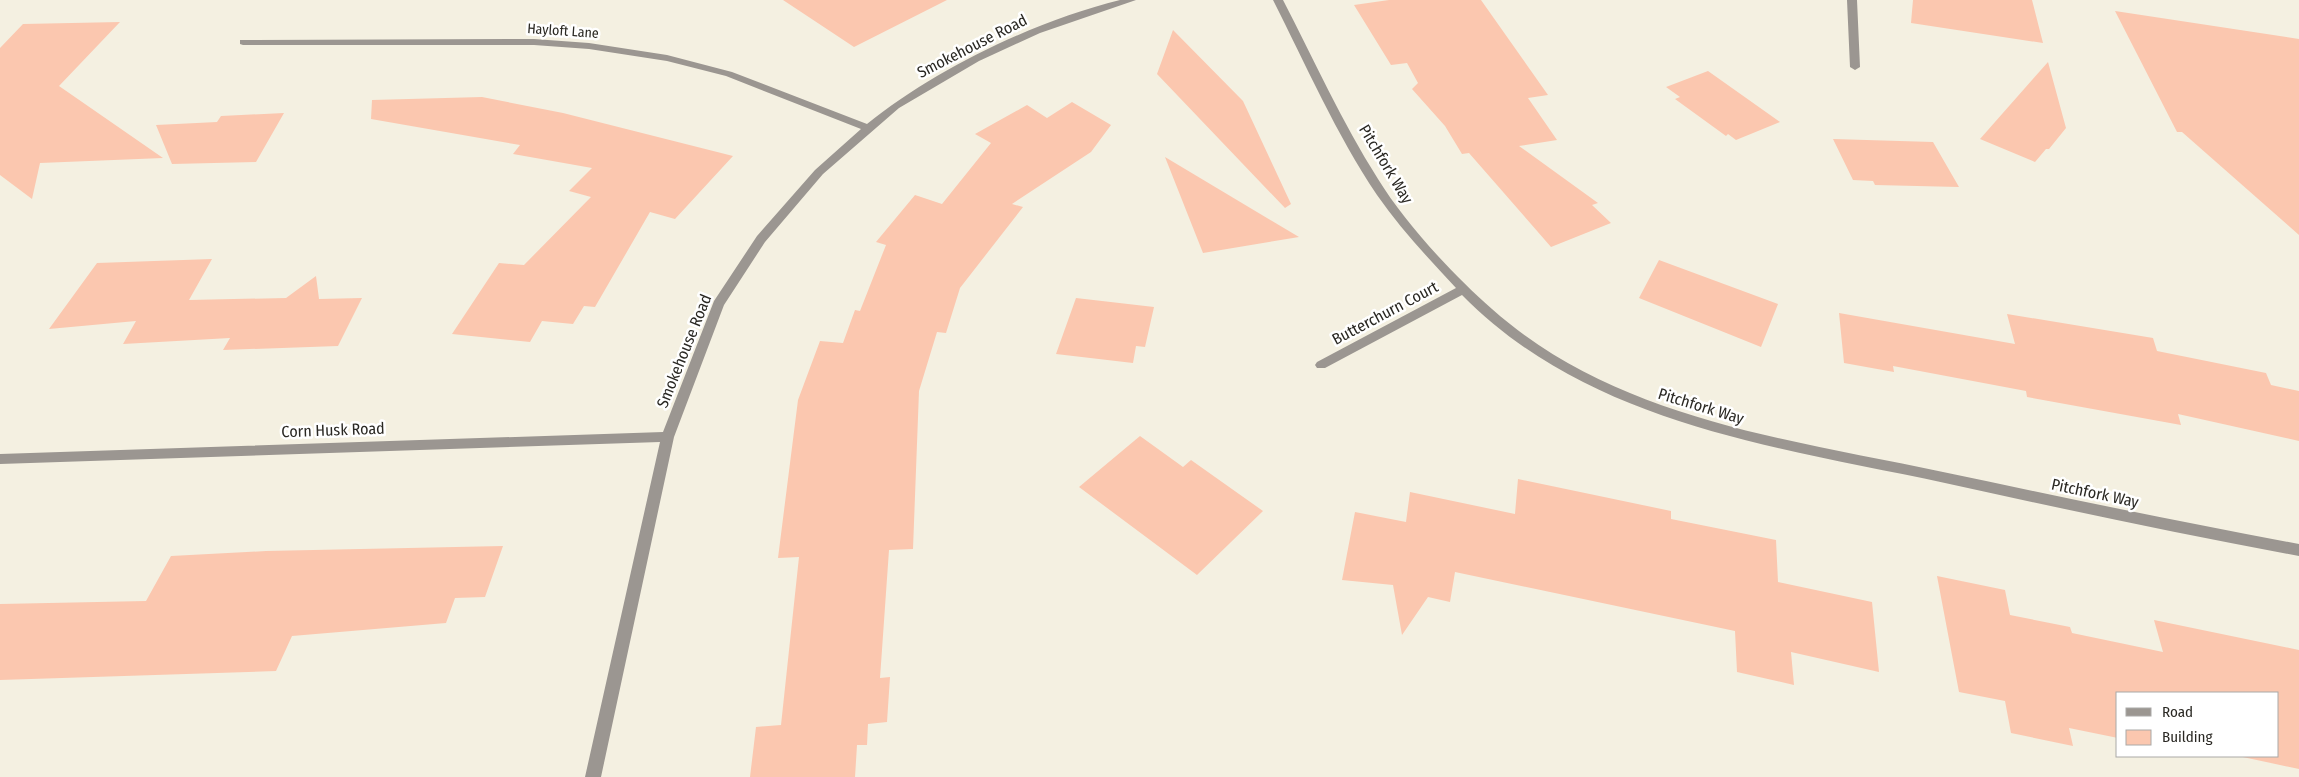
<svg xmlns="http://www.w3.org/2000/svg" width="2299" height="777" font-family="'Fira Sans Condensed',sans-serif">
<style>
.building{fill:#fbc7af}
.lines{fill:none;stroke-linecap:round;stroke-linejoin:round}
.minor{fill:#9b9691;fill-rule:evenodd}
.labels{text-anchor:middle;dominant-baseline:central;stroke-width:5;stroke-linejoin:round;paint-order:stroke}
.far-street-label{font-size:14px;fill:#2a2823;stroke:#fff}
.street-label{font-size:16px;fill:#2a2823;stroke:#fff}
</style>
<rect width="100%" height="100%" fill="#f4f0e1"/>
<path class="building" d="M783,0H947L854,47Z
M1389,0H1481L1548,95L1528,98L1557,140L1519,146L1598,203L1592,205L1611,223L1551,247L1469,153L1462,154L1445,126L1412,89L1418,83L1407,63L1391,65L1354,5Z
M1913,0H2032L2043,43L1911,23Z
M2115,11L2299,39V235L2182,132H2177Z
M120,22L59,86L163,158L40,163L32,199L0,175V48L23,24Z
M1173,30L1243,101L1291,204L1285,208L1157,74Z
M2048,62L2066,128L2049,149H2046L2035,162L1980,139Z
M1708,71L1780,122L1736,140L1728,134L1726,136L1675,99L1680,97L1666,87Z
M482,97L563,113L733,156L675,219L650,212L595,307L584,306L573,324L542,321L530,342L452,334L499,263L524,265L591,197L569,191L592,168L513,154L520,145L371,119L372,100Z
M1072,102L1111,125L1091,152L1012,204L1023,207L960,288L946,333L937,332L919,391L913,549L889,550L880,678L890,677L887,722L868,724L867,745H857L855,777H750L756,727L781,725L799,557L778,558L798,400L820,341L843,343L855,310L860,311L886,245L876,242L915,195L942,204L991,143L975,134L1027,105L1047,118Z
M284,113L256,162L172,164L156,125L217,122L221,116Z
M1833,139L1933,142L1959,187L1875,185L1873,181L1853,180Z
M1165,157L1299,237L1203,253Z
M212,259L189,300L286,298L316,276L319,299L362,298L338,346L223,350L230,338L123,344L136,321L49,329L97,263Z
M1659,260L1778,304L1761,347L1639,298Z
M1076,298L1154,307L1145,347L1136,346L1133,363L1056,354Z
M1839,313L2015,344L2007,314L2153,338L2157,351L2266,373L2271,385L2299,391V441L2178,414L2181,425L2027,397L2026,391L1893,366L1894,372L1844,363Z
M1140,436L1183,467L1191,460L1263,511L1197,575L1079,487Z
M1518,479L1671,511V519L1776,540L1778,582L1872,602L1879,672L1791,652L1794,685L1737,672L1735,631L1455,572L1450,602L1428,597L1402,635L1393,585L1342,580L1355,512L1406,522L1410,492L1515,514Z
M503,546L485,597L455,598L446,623L292,636L276,671L0,680V604L146,601L171,556L266,551Z
M1937,576L2005,590L2010,615L2070,627L2072,633L2163,652L2154,620L2299,650V769L2238,756H2278V693H2118V738L2069,728L2073,746L2011,733L2005,701L1959,692Z"/>
<g class="lines">
<path class="minor" d="M1120,0H1136L1040,33L979,61L899,108L823,174L765,242L724,305L674,437L601,777H585L660,442L0,464V454L663,432L714,301L757,236L815,170L861,129L726,76L667,61L589,49L534,45H243L240,44V40L534,39L589,43L667,55L732,72L867,124C935,69 1035,21 1120,0Z
M1273,0H1283C1314,60 1342,122 1378,179C1405,223 1453,275 1492,309C1616,419 1787,439 1943,472C2061,497 2180,522 2299,544V556C2180,534 2063,509 1945,483C1776,447 1589,424 1462,295L1325,368H1317L1315,365L1317,362L1456,288C1428,258 1400,228 1377,195C1336,134 1306,65 1273,0Z
M1847,0H1857L1860,67L1855,70L1850,67Z"/>
</g>
<g class="labels">
<g class="far-street-label">
<text transform="translate(563 31) rotate(4)">Hayloft Lane</text>
</g>
<g class="street-label">
<text transform="translate(972 46) rotate(-27)">Smokehouse Road</text>
<text transform="translate(1386 164) rotate(59)">Pitchfork Way</text>
<text transform="translate(1385 313) rotate(-28)">Butterchurn Court</text>
<text transform="translate(684 351) rotate(-68)">Smokehouse Road</text>
<text transform="translate(1701 406) rotate(17)">Pitchfork Way</text>
<text transform="translate(333 430) rotate(-2)">Corn Husk Road</text>
<text transform="translate(2095 493) rotate(12)">Pitchfork Way</text>
</g>
</g>
<rect x="2116" y="692" width="162" height="65" fill="#ffffff" stroke="#aaa9a7"/>
<rect x="2126" y="708" width="25" height="8" fill="#9b9691" stroke="#aaa9a7"/>
<text x="2162" y="717" font-size="15" fill="#2a2823">Road</text>
<rect x="2126" y="730" width="25" height="15" fill="#fbc7af" stroke="#aaa9a7"/>
<text x="2162" y="742" font-size="15" fill="#2a2823">Building</text>
</svg>
